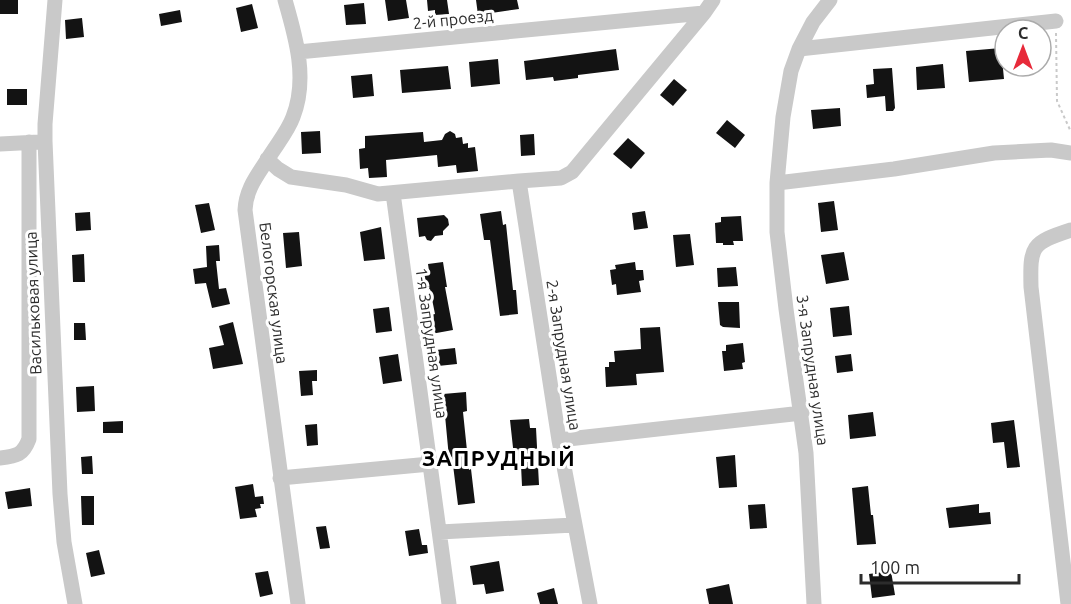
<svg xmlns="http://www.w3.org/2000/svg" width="1071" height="604" font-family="Ubuntu,sans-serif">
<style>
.building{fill:#131313}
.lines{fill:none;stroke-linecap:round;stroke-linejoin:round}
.path{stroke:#c9c9c9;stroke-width:2;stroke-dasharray:3 3;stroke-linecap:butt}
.minor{stroke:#c9c9c9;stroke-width:15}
.labels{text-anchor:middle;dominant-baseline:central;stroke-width:6;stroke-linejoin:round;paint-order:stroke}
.street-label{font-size:16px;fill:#2c2c2c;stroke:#fff}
.district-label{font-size:22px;font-weight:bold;letter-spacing:1.5px;fill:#000;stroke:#fff}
</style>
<rect width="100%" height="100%" fill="#fff"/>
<path class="building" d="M0,0H18V14H0Z
M385,0H406L409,18L388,21Z
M427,0H447L449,14L435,15V10L428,11Z
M476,0H517L519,9L478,15Z
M364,3L366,24L346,25L344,5Z
M252,4L258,28L241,32L236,8Z
M180,10L182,22L161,26L159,14Z
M82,18L84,37L66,39L65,20Z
M1001,48L1004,79L969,82L966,51Z
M616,49L619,70L578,75V78L554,81L553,77L526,80L524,61Z
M498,59L500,84L471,87L469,62Z
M943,64L945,88L917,90L916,67Z
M448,66L451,89L402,93L400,70Z
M892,68L895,108L893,111H886L885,96L867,98L866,85L874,84L873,69Z
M372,74L374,96L353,98L351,76Z
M674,79L687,90L673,106L660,95Z
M7,89H27V105H7Z
M840,108L841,126L813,129L811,110Z
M727,120L745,135L735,148L716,133Z
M320,131L321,153L302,154L301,132Z
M450,131L455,134L456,138L462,137L463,144L468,143V148L475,147L478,171L457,173L456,165L438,167L437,155L386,160L387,177L369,178L368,168L360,169L359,149L365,148V136L423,132L424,142L442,140L445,134Z
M534,134L535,155L521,156L520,135Z
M628,138L645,153L631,169L613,154Z
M834,201L838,230L821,232L818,203Z
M209,203L215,230L201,233L195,205Z
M501,211L503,225L506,224L513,290H516L518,314L500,316L490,240H484L480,214Z
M645,211L648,228L634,230L632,213Z
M90,212L91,230L76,231L75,213Z
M444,215L448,219L449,225L443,231V235L435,236L431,241L427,240L425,236L419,237L417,218Z
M741,216L743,241H733L734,245H723V243H716L715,223L721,222V217Z
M381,227L385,259L364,261L360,232Z
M299,232L302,266L286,268L283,233Z
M690,234L694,265L676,267L673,235Z
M219,245L220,261H216L219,289L226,288L230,304L212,308L206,283L195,284L193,269L207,267L206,246Z
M844,252L849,280L826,284L821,255Z
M84,254L85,282H73L72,255Z
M443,262L447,287H445L453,330L431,334L427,316L435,314L430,289L425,290L422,272L429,271L428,264Z
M635,262L636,270H643L644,280L639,281L641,292L617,295L616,284L612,285L610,270L616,269L615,265Z
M736,267L738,286L718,287L717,268Z
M718,302H739L740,328L723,327L720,325Z
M849,306L852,335L833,337L830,308Z
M389,307L392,331L376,333L373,309Z
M233,322L243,364L213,369L209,348L224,345L219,326Z
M74,323H85L86,340H74Z
M660,327L664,372L636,374L637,385L606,387L605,367H609V362H615L614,351L641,349L640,328Z
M743,343L745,362L742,363L743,369L724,371L722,351H726V345Z
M455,348L457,364L438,366L436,350Z
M398,354L402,381L383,384L379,357Z
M851,354L853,371L837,373L835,356Z
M317,370V381H312L313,395L301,396L299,371Z
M94,386L95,411L77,412L76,387Z
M466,392L467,411L463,412L469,470L471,469L475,503L458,505L452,457L449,458L443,394Z
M873,412L876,436L850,439L848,415Z
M529,419L530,428H536L539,485L522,486L521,465L515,466L510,420Z
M1014,420L1020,467L1007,468L1004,442L993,443L991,423Z
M123,421V433H103V422Z
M317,424L318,445L307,446L305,425Z
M735,455L737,487L719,488L716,457Z
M92,456L93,474H82L81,457Z
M253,484L255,497L263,496L264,504H260L261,508L255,509L257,517L240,519L235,487Z
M868,486L871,515H873L876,544L857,545L852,488Z
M30,488L32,506L8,509L5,492Z
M81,496H94V525H82Z
M765,504L767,528L750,529L748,505Z
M979,504V513L990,512L991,524L949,528L946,508Z
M326,526L330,548L320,549L316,527Z
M419,529L422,545H427L428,553L409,556L405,531Z
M99,550L105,574L91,577L86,553Z
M499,561L504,591L486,594L484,584L473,585L470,566Z
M268,571L273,594L260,597L255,573Z
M891,571L895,595L872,598L869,574Z
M729,584L733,604H709L706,589Z
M554,588L558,604H540L537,593Z"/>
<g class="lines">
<path class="path" d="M1056,33L1057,101L1071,132"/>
<path class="minor" d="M55,0L45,124V141L60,494L64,542L75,604
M285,0C296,38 308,79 293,117C288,131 277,144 269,157C258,175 246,188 245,210L298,604
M799,49L1056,21
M298,52L704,13L713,0
M0,144L39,142
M267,159L278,169L291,177L346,185L378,194L519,181L559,440L590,604
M519,181L561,178L572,172L704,13
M777,183L894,169L994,153L1051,150L1071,153
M393,193L449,604
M559,440L802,413
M0,458C17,456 23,455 29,439V142
M280,478L430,464
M440,532L574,525
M814,604L806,453L786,309L777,232V183L783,117L791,71L799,49L813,22L830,0
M1068,604L1031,287C1030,246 1031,243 1071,230"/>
</g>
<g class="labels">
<g class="street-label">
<text transform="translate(453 19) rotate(-6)">2-й проезд</text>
<text transform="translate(274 293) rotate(83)">Белогорская улица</text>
<text transform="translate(33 303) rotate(-92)">Васильковая улица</text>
<text transform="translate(432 343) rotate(82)">1-я Запрудная улица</text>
<text transform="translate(564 355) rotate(81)">2-я Запрудная улица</text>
<text transform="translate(813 370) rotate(82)">3-я Запрудная улица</text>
</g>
<g class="district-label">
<text x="499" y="457">ЗАПРУДНЫЙ</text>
</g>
</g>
<g transform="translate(1023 48)"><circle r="28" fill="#ffffff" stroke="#ababab" stroke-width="1.5"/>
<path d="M0-4.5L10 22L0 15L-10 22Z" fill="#e72a3a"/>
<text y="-9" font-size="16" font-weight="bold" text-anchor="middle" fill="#2c2c2c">С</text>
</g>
<path d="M861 574v9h158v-9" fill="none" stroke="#2c2c2c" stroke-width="3"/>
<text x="870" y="574" font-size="18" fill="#2c2c2c" stroke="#ffffff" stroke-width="4.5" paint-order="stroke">100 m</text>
</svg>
